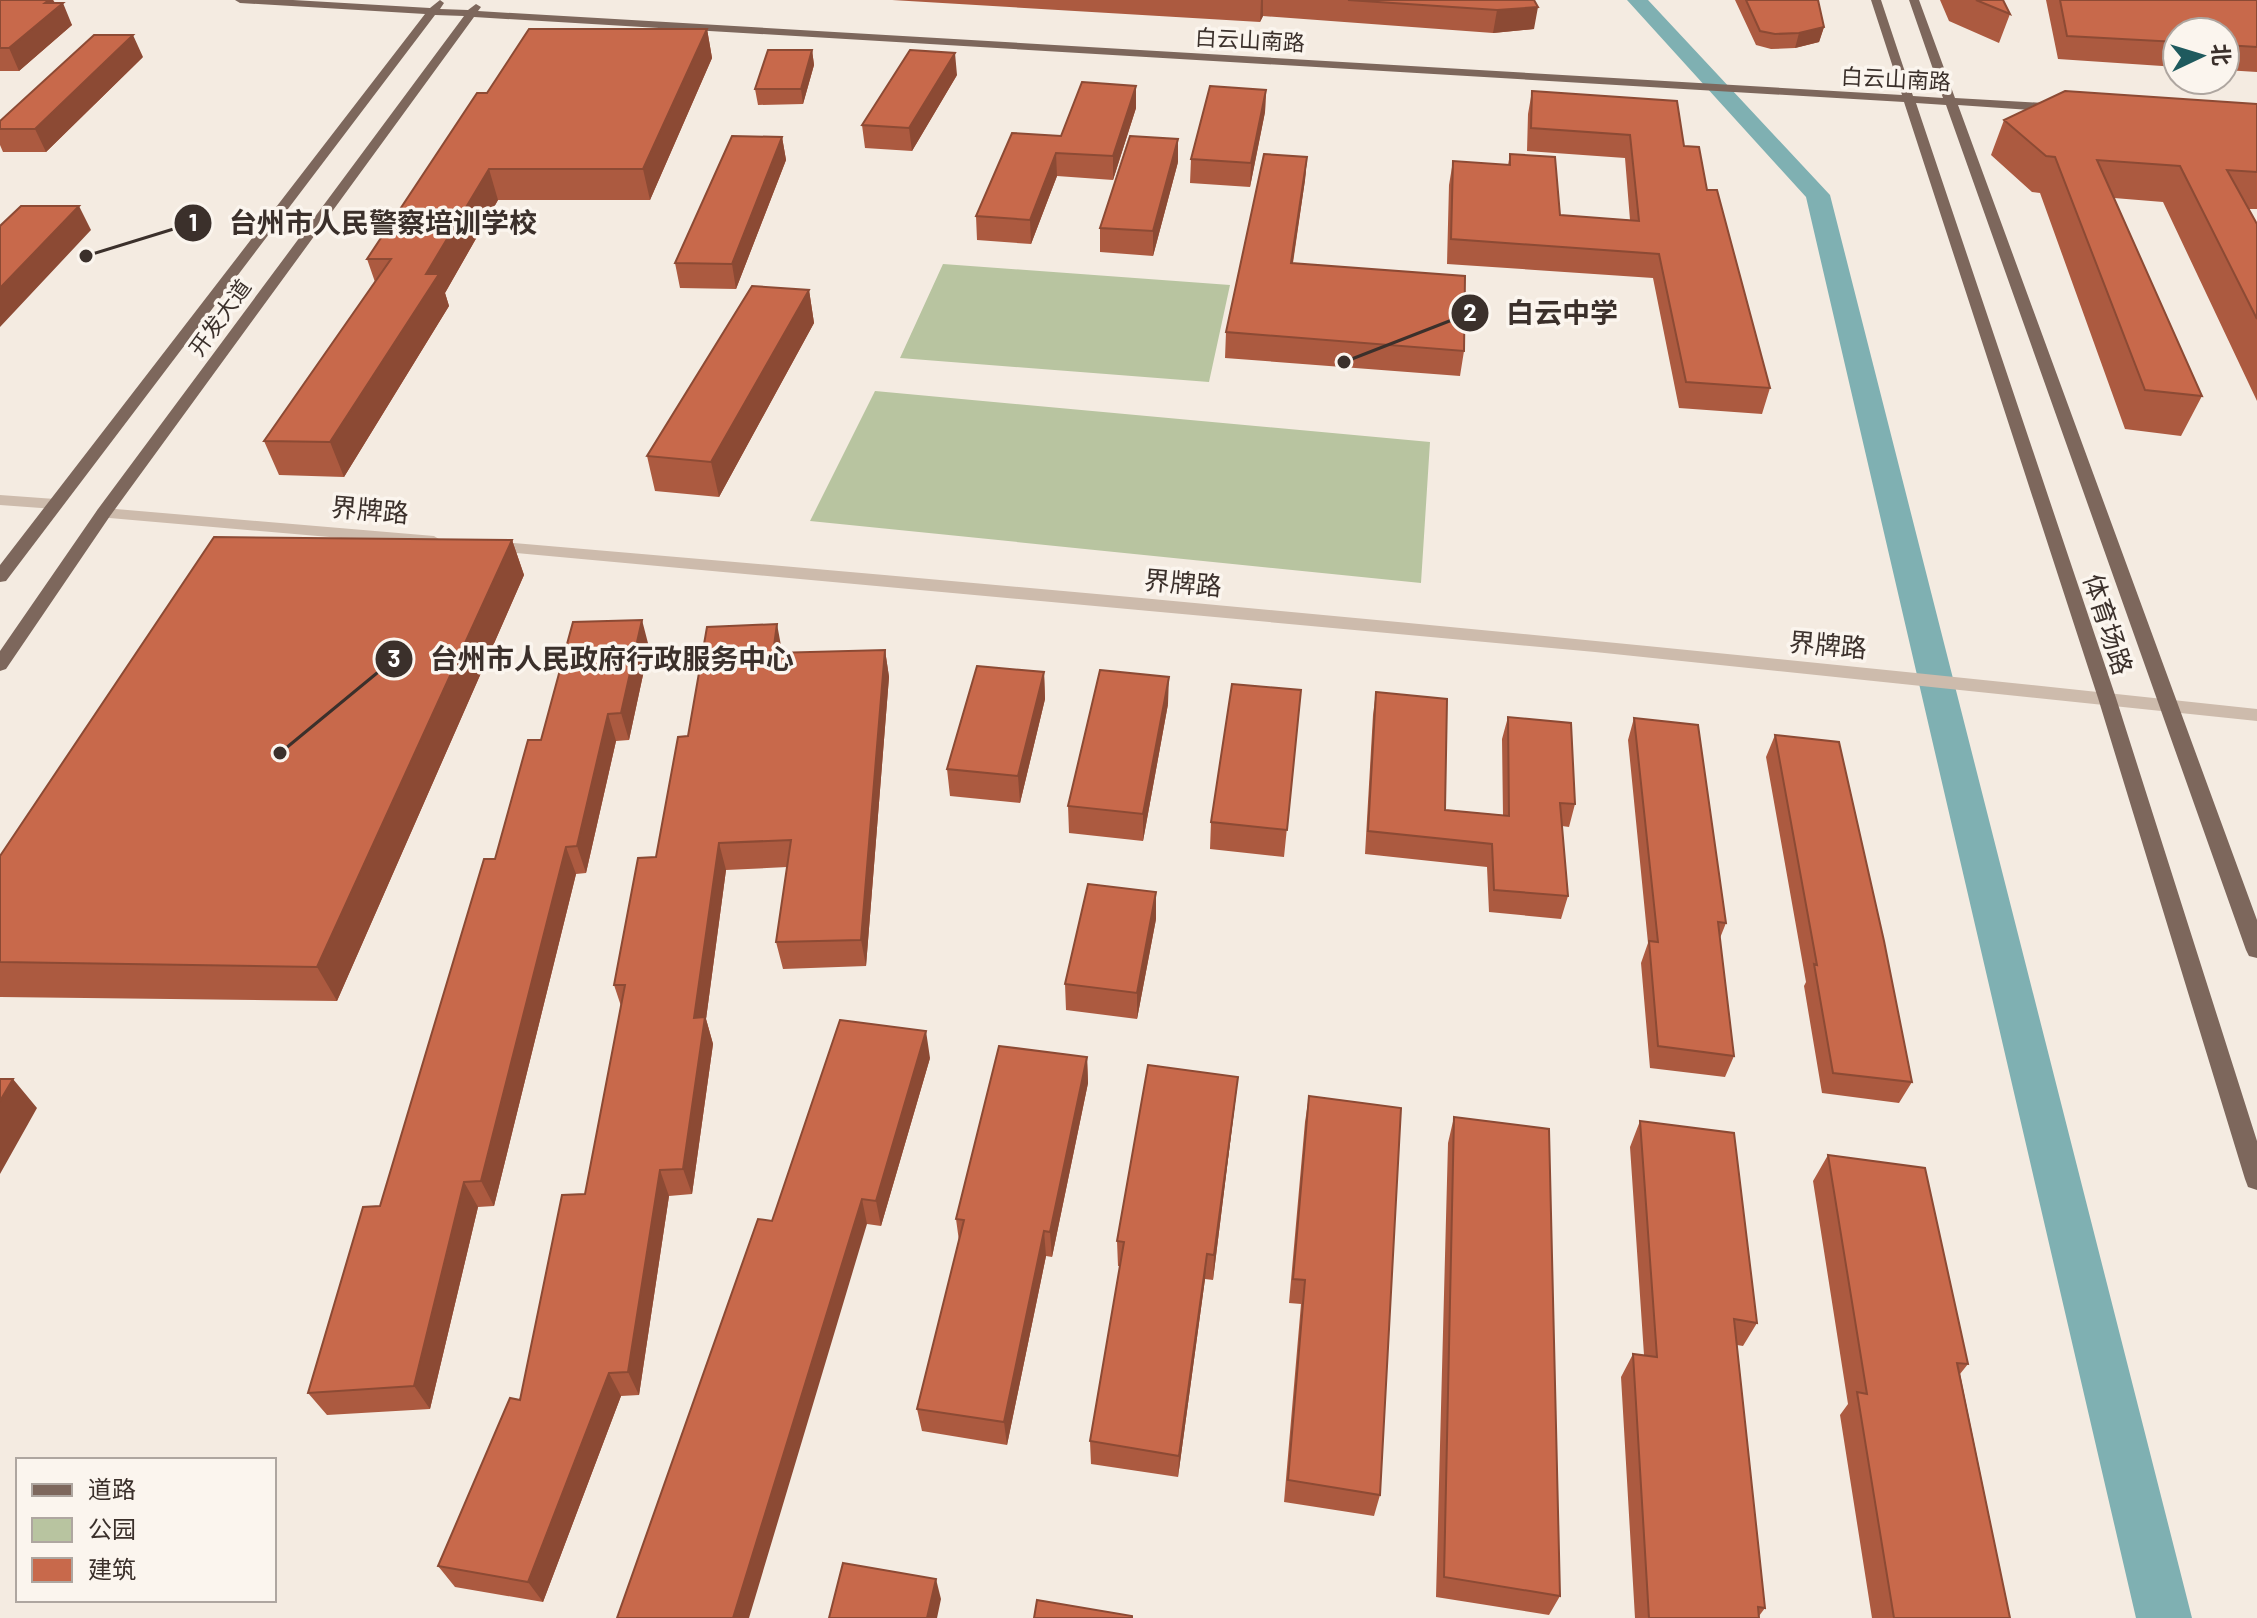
<svg xmlns="http://www.w3.org/2000/svg" width="2257" height="1618" font-family="Barlow,'Noto Sans SC',sans-serif">
<style>
.green{fill:#b8c4a0}
.lines{fill:none;stroke-linecap:round;stroke-linejoin:round}
.canal{fill:#7fb0b2;fill-rule:evenodd}
.minor{fill:#cdbbac;fill-rule:evenodd}
.major{fill:#7d675c;fill-rule:evenodd}
.wall{fill:#ac5a40}
.shaded-wall{fill:#8c4a34}
.building{fill:#c8694b;stroke:#8c4a34;stroke-width:2}
.labels{text-anchor:middle;dominant-baseline:central;stroke-width:7;stroke-linejoin:round;paint-order:stroke}
.far-street-label{font-size:22px;fill:#3b302b;stroke:#fbf5ee}
.street-label{font-size:26px;fill:#3b302b;stroke:#fbf5ee}
.leader{fill:none;stroke:#3b302b;stroke-width:3}
.callout-dot{fill:#3b302b;stroke:#fbf5ee;stroke-width:3}
.mark-label{font-size:24px;text-anchor:middle;font-weight:bold;fill:#fff}
.callout-label{font-size:28px;text-anchor:middle;font-weight:bold;fill:#3b302b;stroke:#fbf5ee;stroke-width:7;stroke-linejoin:round;paint-order:stroke}
</style>
<rect width="100%" height="100%" fill="#f4ebe1"/>
<path class="green" d="M943,264L1230,285L1209,382L900,358Z
M875,391L1430,442L1421,583L810,521Z"/>
<g class="lines">
<path class="canal" d="M1627,0H1648L1830,195L2192,1618H2136L1806,197Z"/>
<path class="minor" d="M0,495L55,499L63,504L55,509L0,505Z
M104,508L434,536L442,541L434,546L98,517L96,513L98,509Z
M490,541C1080,591 1669,645 2257,709V721L1595,652L484,550L482,546L484,542Z"/>
<path class="major" d="M235,0H293L430,8L440,0L444,3L440,9L468,10L476,4L481,7L478,11L1902,95L1871,0H1881L1913,96L1943,98L1909,0H1919L1955,98L2061,104L2067,108L2061,112L1958,105L2257,920V958L2249,956L2246,950L1946,105L1916,103L2116,698L2257,1141V1190L2248,1187L2245,1179L2098,698L1904,102L474,17L110,516L6,669L0,671V651L98,509L464,16L435,15L6,581L0,582V565L425,14L240,3Z"/>
</g>
<path class="wall" d="M0,0H53L72,25L19,71H0Z
M892,0H1534V29L1493,33L1263,16L1260,22Z
M1735,0H1818L1824,27L1819,42L1795,48L1771,49L1756,45Z
M1940,0H2003L2010,14L1999,43L1949,21Z
M2046,0H2257V72L2225,70V32H2177V67L2058,59Z
M707,29L712,58L650,200H498L445,293L449,306L344,477L279,475L264,441L375,282L367,259L487,93Z
M812,50L814,65L803,104L758,105L755,89Z
M143,57L46,152H3L0,145V121Z
M957,75L912,151L865,148L862,125Z
M1136,86V108L1113,180L1057,176L1031,244L977,240L976,216L1061,136Z
M1266,90L1265,112L1250,187L1190,183L1191,159Z
M1532,91L1684,146L1707,190L1770,388L1762,414L1679,408L1653,278L1447,264L1449,185L1453,161L1508,165L1510,154L1560,215L1630,220L1625,158L1527,151L1528,114Z
M2257,104V209H2249L2257,224V401L2163,202L2114,198L2202,396L2181,436L2125,429L2040,193L2032,192L1991,155L2004,120Z
M782,137L786,160L736,289L680,288L675,263Z
M1307,157L1305,180L1293,263L1464,351L1460,376L1225,358L1226,332Z
M1178,162L1153,256L1100,252V228Z
M809,290L814,323L719,497L655,491L647,456Z
M512,540L524,575L337,1001L0,997V856Z
M649,647L629,740L616,741L586,873L576,874L494,1206L478,1207L430,1409L327,1415L308,1393L380,1206L541,740Z
M885,650L889,677L866,966L783,969L776,942L787,867L726,870L706,1019L713,1044L692,1194L669,1196L639,1395L621,1396L543,1602L455,1587L438,1566L520,1400L585,1194L621,1006L614,985L656,857L688,736L782,653Z
M1044,672L1045,699L1020,803L950,796L947,769Z
M1301,690L1284,857L1210,849L1211,822Z
M1376,692L1445,810L1503,815L1502,739L1508,717L1575,804L1569,827L1562,826L1568,896L1561,919L1489,912L1487,867L1365,854L1373,715Z
M1168,704L1143,841L1069,833L1068,806Z
M1634,718L1726,923L1720,938L1734,1056L1725,1077L1650,1068L1641,963L1648,943L1628,740Z
M1775,735L1912,1082L1899,1103L1822,1093L1804,986L1806,982L1766,757Z
M1156,919L1137,1019L1066,1010L1065,984Z
M1087,1057L1088,1083L1052,1257L1046,1256L1007,1445L922,1431L917,1409L959,1241L956,1219Z
M930,1058L881,1226L867,1224L772,1221Z
M1238,1077L1235,1103L1213,1280L1205,1279L1178,1477L1091,1464L1090,1441L1120,1266H1118L1117,1241Z
M1309,1096L1380,1495L1374,1516L1284,1502L1301,1304L1289,1303L1305,1122Z
M1454,1117L1560,1596L1549,1615L1436,1597L1448,1143Z
M1640,1121L1757,1323L1743,1346L1737,1345L1765,1608L1759,1616V1618H1635L1621,1377L1633,1354L1644,1355L1630,1147Z
M1828,1155L1968,1364L1960,1374L2010,1618H1872L1840,1415L1848,1404L1813,1181Z"/>
<path class="shaded-wall" d="M49,0H53L57,9L63,3L72,25L19,71L9,48Z
M1261,0H1263V16L1260,22Z
M1538,7L1534,29L1493,33L1497,10Z
M1824,27L1819,42L1795,48L1799,33Z
M707,29L712,58L650,200L643,169Z
M133,35L143,57L46,152L35,129Z
M812,50L814,65L803,104L801,89Z
M955,53L957,75L912,151L909,128Z
M1136,86V108L1113,180V156Z
M1266,90L1265,112L1250,187L1251,163Z
M782,137L786,160L736,289L732,264Z
M1178,139V162L1153,256V231Z
M1056,153L1057,176L1031,244L1030,220Z
M1307,157L1305,180L1289,287L1291,263Z
M489,169L498,200L445,293L449,306L344,477L330,442L426,274Z
M79,206L91,230L0,327V288Z
M809,290L814,323L719,497L711,462Z
M512,540L524,575L337,1001L317,967Z
M642,620L649,647L629,740L621,713Z
M777,624L782,651L778,680L773,653Z
M885,650L889,677L866,966L861,940Z
M1044,672L1045,699L1020,803L1018,776Z
M1169,677L1168,704L1143,841V814Z
M608,714L616,741L586,873L577,846Z
M719,843L726,870L706,1019L713,1044L692,1194L683,1169L694,1018Z
M566,847L576,874L494,1206L481,1181Z
M1156,892V919L1137,1019V993Z
M926,1031L930,1058L881,1226L876,1201Z
M1087,1057L1088,1083L1052,1257L1050,1232Z
M1238,1077L1235,1103L1213,1280L1214,1255Z
M13,1079L37,1108L0,1174V1101Z
M660,1170L669,1196L639,1395L628,1372Z
M464,1182L478,1207L430,1409L414,1386Z
M862,1199L867,1224L749,1618H733Z
M1044,1231L1046,1256L1007,1445L1004,1422Z
M1207,1254L1205,1279L1178,1477L1179,1456Z
M609,1373L621,1396L543,1602L528,1582Z
M936,1579L941,1599L937,1618H927Z"/>
<path class="building" d="M0,0H49L45,3H63L9,48H0Z
M1348,0H1534L1538,7L1497,10Z
M1746,0H1818L1824,27L1799,33L1775,34L1760,31Z
M1976,0H2003L2010,14Z
M2060,0H2257V47L2225,45V32H2177V42L2067,36Z
M529,29H707L643,169H489L426,274H439L330,442L264,441L391,259H367L477,93H487Z
M94,35H133L35,129H0V121Z
M768,50H812L801,89H755Z
M910,50L955,53L909,128L862,125Z
M1082,82L1136,86L1113,156L1056,153L1030,220L976,216L1012,133L1061,136Z
M1210,86L1266,90L1251,163L1191,159Z
M1532,91L1677,101L1684,146L1699,147L1707,190H1717L1770,388L1686,382L1659,254L1451,239L1453,161L1510,165V154L1555,157L1560,215L1639,221L1630,135L1531,128Z
M2065,91L2257,104V172L2227,170L2257,224V319L2180,166L2097,160L2202,396L2145,390L2055,157L2046,156L2004,120Z
M732,136L782,137L732,264L675,263Z
M1130,136L1178,139L1153,231L1100,228Z
M1264,154L1307,157L1291,263L1465,276L1464,351L1226,332Z
M21,206H79L0,288V226Z
M752,286L809,290L711,462L647,456Z
M214,537L512,540L317,967L0,962V856Z
M642,620L621,713L608,714L577,846L566,847L481,1181L464,1182L414,1386L308,1393L363,1207L380,1206L484,859H495L528,740H541L573,622Z
M777,624L773,653L885,650L861,940L776,942L791,840L719,843L694,1018L705,1017L683,1169L660,1170L628,1372L609,1373L528,1582L438,1566L510,1398L520,1400L562,1195L585,1194L625,985H614L638,858L656,857L678,737L688,736L707,627Z
M977,666L1044,672L1018,776L947,769Z
M1100,670L1169,677L1143,814L1068,806Z
M1232,684L1301,690L1287,830L1211,822Z
M1376,692L1447,699L1445,810L1509,816L1508,717L1571,723L1575,804L1560,803L1568,896L1494,890L1492,844L1368,831Z
M1634,718L1698,725L1726,923L1718,922L1734,1056L1658,1046L1649,941L1658,942Z
M1775,735L1839,742L1884,941L1912,1082L1833,1073L1814,964L1817,965Z
M1088,884L1156,892L1137,993L1065,984Z
M840,1020L926,1031L876,1201L862,1199L733,1618H617L758,1219L772,1221Z
M999,1046L1087,1057L1050,1232L1044,1231L1004,1422L917,1409L964,1220L956,1219Z
M1148,1065L1238,1077L1214,1255L1207,1254L1179,1456L1090,1441L1124,1242L1117,1241Z
M0,1079H13L0,1101Z
M1309,1096L1401,1108L1380,1495L1288,1480L1305,1280L1293,1279Z
M1454,1117L1549,1129L1560,1596L1444,1577Z
M1640,1121L1734,1133L1757,1323L1734,1319L1765,1608L1758,1607L1759,1618H1649L1633,1354L1657,1357Z
M1828,1155L1925,1168L1968,1364L1957,1363L2010,1618H1894L1857,1392L1867,1394Z
M843,1563L936,1579L927,1618H829Z
M1037,1600L1132,1616V1618H1034Z"/>
<g class="labels">
<g class="far-street-label">
<text transform="translate(1250 39) rotate(3)">白云山南路</text>
<text transform="translate(1896 78) rotate(3)">白云山南路</text>
<text transform="translate(219 317) rotate(-54)">开发大道</text>
</g>
<g class="street-label">
<text transform="translate(370 509) rotate(5)">界牌路</text>
<text transform="translate(1183 582) rotate(5)">界牌路</text>
<text transform="translate(2109 624) rotate(72)">体育场路</text>
<text transform="translate(1828 644) rotate(5)">界牌路</text>
</g>
</g>
<path class="leader" d="M86 256L193 223M1344 362L1470 313M280 753L394 659"/>
<g class="callout-dot">
<circle cx="86" cy="256" r="8"/>
<circle cx="1344" cy="362" r="8"/>
<circle cx="280" cy="753" r="8"/>
<circle cx="193" cy="223" r="20"/>
<circle cx="1470" cy="313" r="20"/>
<circle cx="394" cy="659" r="20"/>
</g>
<g class="mark-label">
<text x="193" y="231">1</text>
<text x="1470" y="321">2</text>
<text x="394" y="667">3</text>
</g>
<g class="callout-label">
<text x="383" y="233">台州市人民警察培训学校</text>
<text x="1562" y="323">白云中学</text>
<text x="612" y="669">台州市人民政府行政服务中心</text>
</g>
<rect x="16" y="1458" width="260" height="144" fill="#fbf5ee" stroke="#aea6a0" stroke-width="2"/>
<rect x="32" y="1484" width="40" height="12" fill="#7d675c" stroke="#aea6a0" stroke-width="2"/>
<text x="88" y="1498" font-size="24" fill="#3b302b">道路</text>
<rect x="32" y="1518" width="40" height="24" fill="#b8c4a0" stroke="#aea6a0" stroke-width="2"/>
<text x="88" y="1538" font-size="24" fill="#3b302b">公园</text>
<rect x="32" y="1558" width="40" height="24" fill="#c8694b" stroke="#aea6a0" stroke-width="2"/>
<text x="88" y="1578" font-size="24" fill="#3b302b">建筑</text>
<g transform="translate(2201 56) rotate(86)"><circle r="38" fill="#fbf5ee" stroke="#aea6a0" stroke-width="2"/>
<path d="M0-6L14 30L0 20L-14 30Z" fill="#1f5a5e"/>
<text y="-12" font-size="22" font-weight="bold" text-anchor="middle" fill="#3b302b">北</text>
</g>
</svg>
